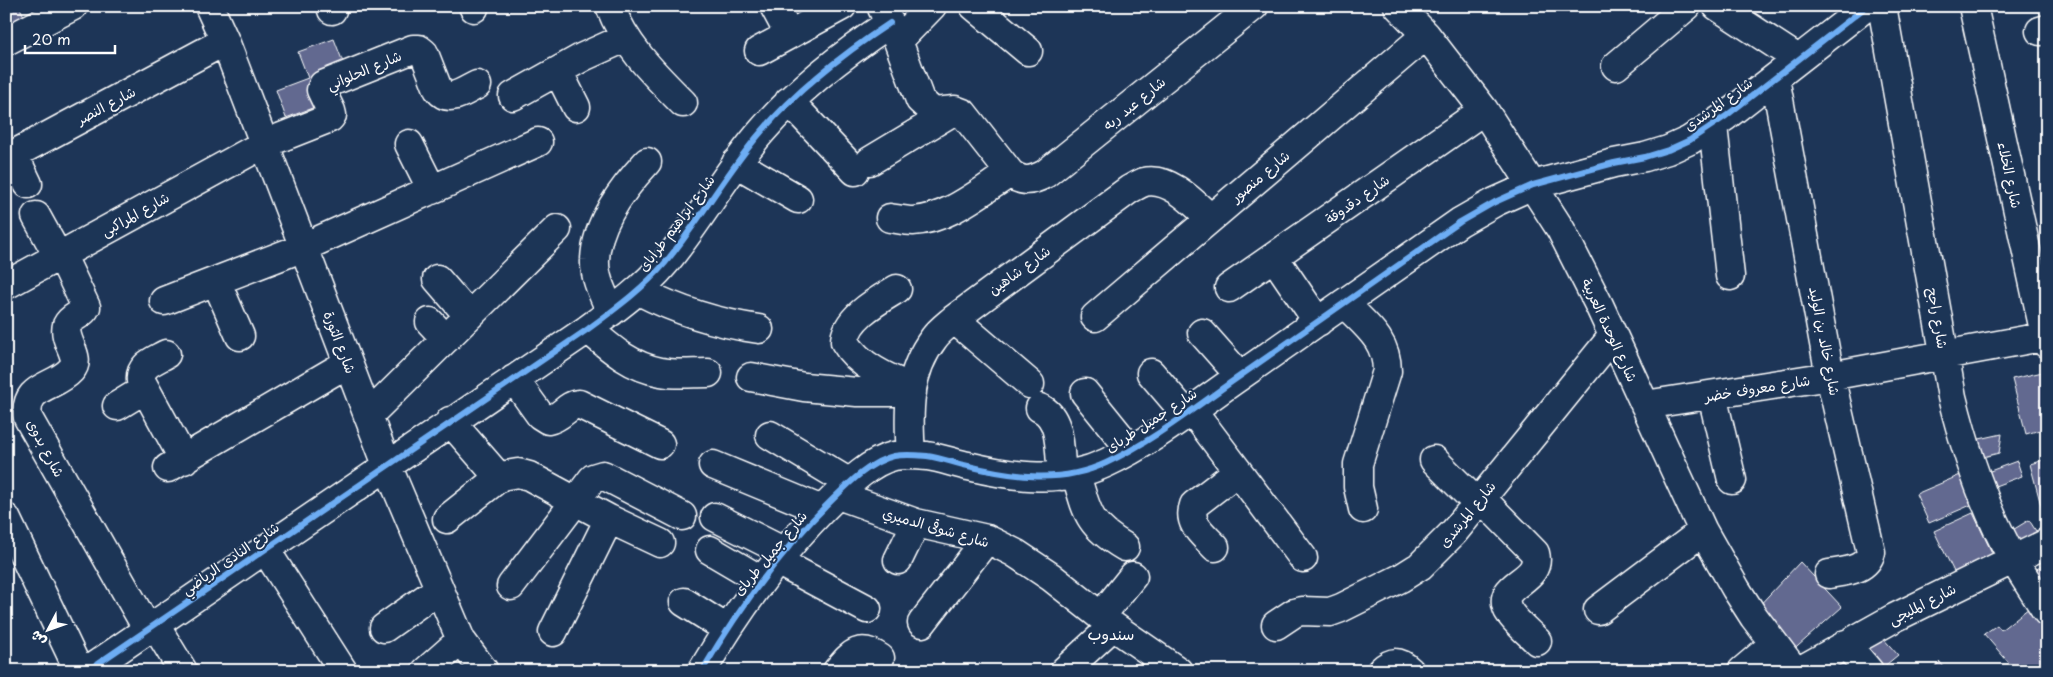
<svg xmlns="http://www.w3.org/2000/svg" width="2053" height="677" font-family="'Playpen Sans','Playpen Sans Arabic',sans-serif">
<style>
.building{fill:#626990;stroke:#fff}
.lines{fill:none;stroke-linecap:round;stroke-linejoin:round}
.minor-casing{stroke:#fff;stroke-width:31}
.minor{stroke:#1d3557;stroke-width:28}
.cycleway-casing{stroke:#1d3557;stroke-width:9}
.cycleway{stroke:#6dadf4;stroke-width:6}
.labels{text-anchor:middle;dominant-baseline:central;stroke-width:4;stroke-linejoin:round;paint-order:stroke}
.street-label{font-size:14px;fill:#fff;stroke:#1d3557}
.quarter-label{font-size:16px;fill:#fff;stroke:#1d3557}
</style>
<rect width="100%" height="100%" fill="#1d3557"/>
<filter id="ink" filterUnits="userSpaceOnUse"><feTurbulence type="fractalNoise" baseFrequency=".02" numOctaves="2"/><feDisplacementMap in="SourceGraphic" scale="10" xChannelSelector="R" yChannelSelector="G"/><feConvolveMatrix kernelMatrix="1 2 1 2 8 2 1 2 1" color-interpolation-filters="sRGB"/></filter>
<g filter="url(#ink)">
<path class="building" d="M6,6H19L24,16L6,25Z
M334,39L344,65L328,102L286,118L276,90L308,78L298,52Z
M2047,371V428L2026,434L2012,379Z
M2002,434L1999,453L1979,458L1975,440Z
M2047,459V508L2042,509L2030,464Z
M2017,461L2022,476L1987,489L1982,474Z
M1965,473L1978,502L1929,523L1916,494Z
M1973,513L1994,557L1956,576L1934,531Z
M2029,520L2036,531L2047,524V554L1993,542Z
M1800,562L1842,607L1789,654L1754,611Z
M2047,563V607L2028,574Z
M2029,608L2047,630V671H2016L1984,634L1997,625L2001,630Z
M1881,636L1898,655L1881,669L1862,644Z
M1841,653L1852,671H1815Z
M1940,662L1947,671H1930Z"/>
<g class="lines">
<defs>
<path id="minor" d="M209,6L225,41L387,465L461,640L484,671
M331,6L332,10
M473,6L474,8
M610,6C625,46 654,74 683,103
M774,6L789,34
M974,6L1028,51
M1398,6L1426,35L1484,110L1561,230L1599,305L1703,531L1736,589L1754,617L1795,671
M1717,6L1798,59
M1882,6L1952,397C1966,453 1984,507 2012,557C2023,576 2035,594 2047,612
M1973,6L2047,344
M882,8L898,41L920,100L933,112L955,110L963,113L1010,173C1022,183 1032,181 1045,174L1254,6
M2040,31L2047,29
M6,41L73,6
M898,41L932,6
M759,51L842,6
M1616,66L1687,6
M558,71L576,107
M1775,78L1830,376L1871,552C1866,571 1845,571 1829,574
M513,96L583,57L625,38
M789,101L855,171
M1713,126L1730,276
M409,144L432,190
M870,161L955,110
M736,163L798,199
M28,184L16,159L18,152L225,41
M36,216L58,256
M890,218C897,219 906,221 913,221C949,219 981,191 1010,173
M61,254L86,307C82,316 71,316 67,325C62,341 83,357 71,370C54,389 23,384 28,418L148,630
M1274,257L1318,322
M437,279L469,316
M216,281L240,336
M6,285L264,144L330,118L332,115L331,111L321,90L323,85L413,49H419L424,53L438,89C449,104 464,91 477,85
M1229,288L1484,110
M897,289C879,300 845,318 845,342C859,366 887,378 912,388
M639,291C678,311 716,323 759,329
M164,301L304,247L538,142
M1344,303C1365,325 1387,339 1387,371L1358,464V487L1363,509
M611,312C604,296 594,278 595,260C596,223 623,188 647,162
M1095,317L1426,35
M954,319L1030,384
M430,322L446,339
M588,329C610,348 631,367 661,372C675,375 692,373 708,373
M1202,333L1240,376
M166,354C154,361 139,365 141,381L184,460
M1151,373L1186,414
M751,377L804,387L857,392H912
M514,379L540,415L548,420C563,417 566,405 579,404L660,444
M1085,393L1131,450
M1712,395L1732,480
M1645,405L1830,376L2047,336
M117,406L145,389
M1040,408C1063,418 1059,454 1062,476
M1192,410L1303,558
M368,416L557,229
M450,421L496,474L501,476L518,473L529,476L609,519L660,543
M770,435L850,483
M911,455C908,413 907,373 934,338C939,331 947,325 954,319L1130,189C1134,187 1139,184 1144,182C1169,176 1194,203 1210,218
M1434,460L1477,503
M713,465L822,510
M168,468L348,363
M1076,474C1087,513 1088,525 1125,547
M838,495L916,523L987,539L1015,553L1051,577L1113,626L1178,671
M1481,498L1535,553C1543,583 1495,582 1508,610C1514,621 1528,632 1537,641
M715,517L785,552
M6,518L79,671
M447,519L501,476
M1215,547C1203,534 1187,524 1194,505L1238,471
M265,549L343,671
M710,550L761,580
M898,560L916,523
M777,561L867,609
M511,586L593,478L603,475L682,516
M684,602L727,629
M1598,610L1703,531
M1101,616L1133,576
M922,623L987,539
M155,625L183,671
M1276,625L1294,613L1302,611L1330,612L1341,608L1401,578L1420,566L1454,532L1613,336
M384,628L439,589
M553,632L609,519
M1846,644L1869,671
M87,671L588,329C615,309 643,289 665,263C700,221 726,172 762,131C799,88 843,54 890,23
M426,671L461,640
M702,671C739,608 781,550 833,499C849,483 871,461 894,456C905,454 916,455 927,456C941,458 954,463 968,466C1014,477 1061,484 1106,463C1152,442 1198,405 1240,376C1313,325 1386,273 1460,222L1495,202L1533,185L1614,163L1645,157L1668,150L1690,140L1726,116L1867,6
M837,671C851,655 859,643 880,658
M1064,671L1113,626
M1381,671C1391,661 1399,660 1410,671
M1742,671L1774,644
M1799,671L1894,618L2047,543"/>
</defs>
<use href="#minor" class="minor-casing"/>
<use href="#minor" class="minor"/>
<defs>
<path id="cycleway" d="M87,671L588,329C615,309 643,289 665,263C700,221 726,172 762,131C799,88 843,54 890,23
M702,671C739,608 781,550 833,499C849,483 871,461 894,456C905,454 916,455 927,456C941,458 954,463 968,466C1014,477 1061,484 1106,463C1152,442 1198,405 1240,376C1313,325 1386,273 1460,222L1495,202L1533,185L1614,163L1645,157L1668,150L1690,140L1726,116L1867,6"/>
</defs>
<use href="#cycleway" class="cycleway-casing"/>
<use href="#cycleway" class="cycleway"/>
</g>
</g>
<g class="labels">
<g class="street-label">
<text transform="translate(364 70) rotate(-23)">شارع الحلواني</text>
<text transform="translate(1134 103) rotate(-39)">شارع عبد ربه</text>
<text transform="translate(1718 104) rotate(-36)">شارع المرشدى</text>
<text transform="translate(106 105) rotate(-28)">شارع النصر</text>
<text transform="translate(2010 175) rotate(78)">شارع الخلاء</text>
<text transform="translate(1260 176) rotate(-40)">شارع منصور</text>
<text transform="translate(1357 199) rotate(-35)">شارع دقدوقة</text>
<text transform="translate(135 214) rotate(-29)">شارع المراكبى</text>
<text transform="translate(676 223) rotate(-53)">شارع ابراهيم طراباى</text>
<text transform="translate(1019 270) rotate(-36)">شارع شاهين</text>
<text transform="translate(1938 318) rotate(80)">شارع راجح</text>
<text transform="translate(1610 330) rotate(65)">شارع الوحدة العربية</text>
<text transform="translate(1825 341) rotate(79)">شارع خالد بن الوليد</text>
<text transform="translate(340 342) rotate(69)">شارع الثورة</text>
<text transform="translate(1757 388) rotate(-9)">شارع معروف خضر</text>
<text transform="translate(1151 420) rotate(-33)">شارع جميل طرباى</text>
<text transform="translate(46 448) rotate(62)">شارع بدوى</text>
<text transform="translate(1467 514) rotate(-51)">شارع المرشدى</text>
<text transform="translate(936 527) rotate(16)">شارع شوقى الدميري</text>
<text transform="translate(770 553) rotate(-50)">شارع جميل طرباى</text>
<text transform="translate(230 558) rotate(-35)">شارع النادى الرياضي</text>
<text transform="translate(1922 604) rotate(-27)">شارع المليجى</text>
</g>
<g class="quarter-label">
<text x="1111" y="633">سندوب</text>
</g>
</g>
<rect width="2053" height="677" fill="none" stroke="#1d3557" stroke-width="25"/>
<rect x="12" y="12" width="2028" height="652" fill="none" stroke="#fff" stroke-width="2" filter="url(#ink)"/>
<g transform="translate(48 630) rotate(229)" stroke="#1d3557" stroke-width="4" paint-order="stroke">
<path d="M0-4L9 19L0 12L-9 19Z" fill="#ffffff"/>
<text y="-8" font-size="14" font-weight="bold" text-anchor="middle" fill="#ffffff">ش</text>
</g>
<path d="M25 45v8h90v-8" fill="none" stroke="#ffffff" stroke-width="2.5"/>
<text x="32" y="45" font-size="15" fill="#ffffff" stroke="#1d3557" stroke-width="4" paint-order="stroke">20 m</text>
</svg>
